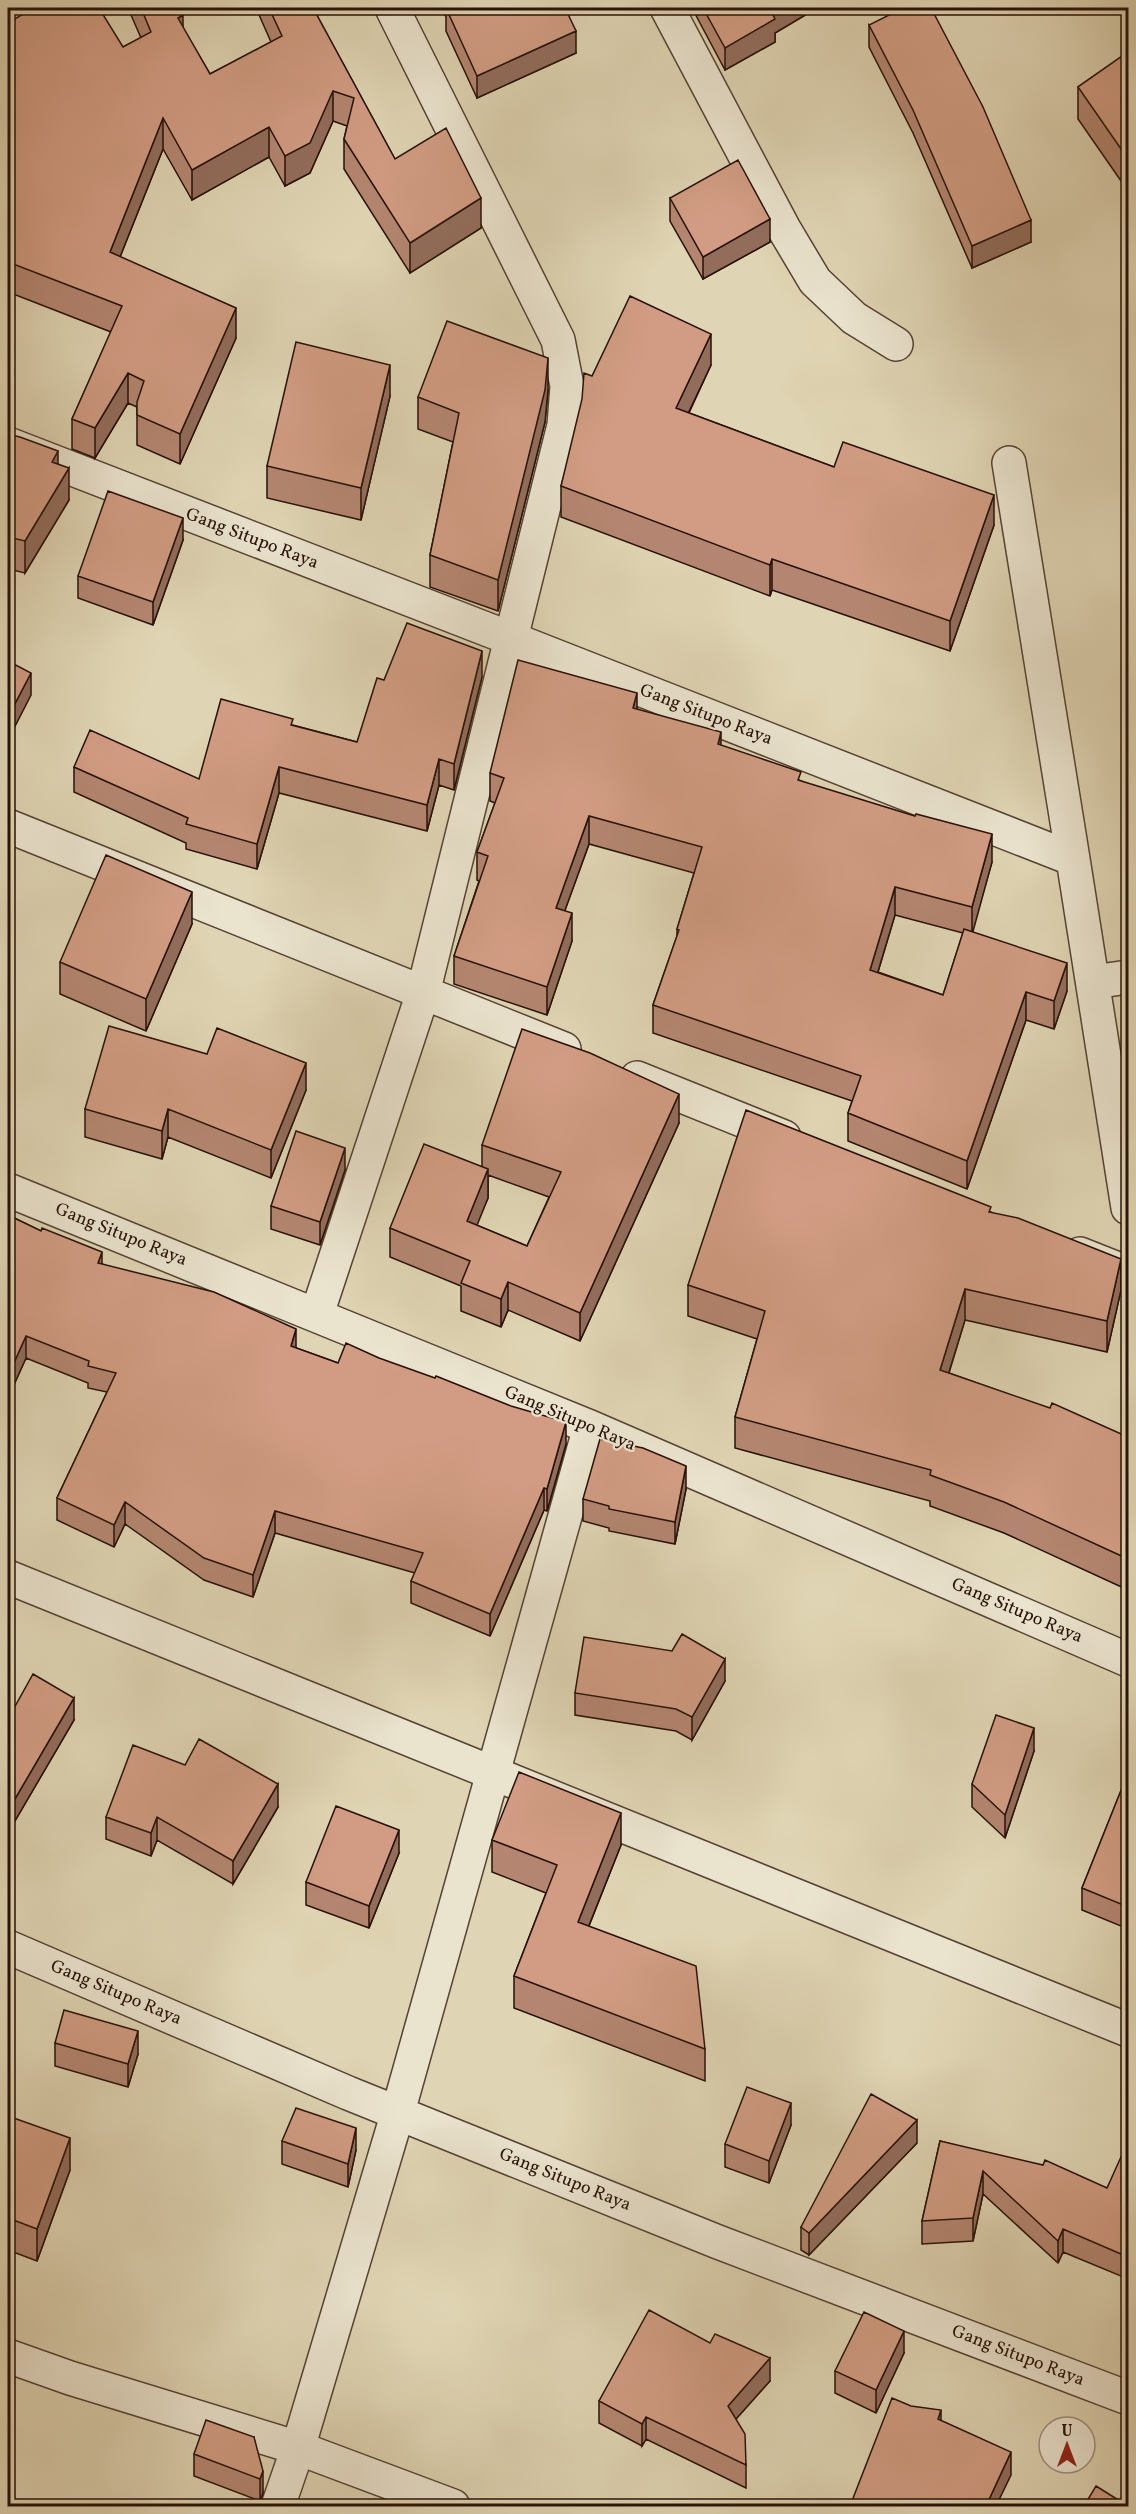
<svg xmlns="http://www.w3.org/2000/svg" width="1136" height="2514" font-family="Vollkorn,serif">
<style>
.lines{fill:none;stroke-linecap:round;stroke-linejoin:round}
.street-casing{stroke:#554233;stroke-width:36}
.street{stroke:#eae3ce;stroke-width:33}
.wall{fill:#b48671;stroke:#271108;stroke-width:1.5;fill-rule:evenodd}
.shaded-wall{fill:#926d5c;stroke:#271108;stroke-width:1.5}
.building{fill:#d19c83;stroke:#271108;stroke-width:1.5}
.labels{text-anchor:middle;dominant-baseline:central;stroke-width:4.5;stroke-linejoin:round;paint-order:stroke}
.street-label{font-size:18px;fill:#271108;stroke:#eae3ce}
</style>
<rect width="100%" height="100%" fill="#dfd4b3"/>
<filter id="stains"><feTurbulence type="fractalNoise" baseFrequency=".00333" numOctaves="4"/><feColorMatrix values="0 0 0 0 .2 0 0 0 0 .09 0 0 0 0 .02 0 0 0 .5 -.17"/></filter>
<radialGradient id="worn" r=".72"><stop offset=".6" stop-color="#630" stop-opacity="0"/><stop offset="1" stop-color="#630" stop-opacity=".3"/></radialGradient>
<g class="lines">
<defs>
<path id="street" d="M667,8L784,229L815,281L854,318L896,344
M8,444L512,639L1073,859L1128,1208
M1009,463L1073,859
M8,826L564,1049
M1093,982L1128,977
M637,1078L784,1137
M8,1190L590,1427L1128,1660
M1080,1254L1128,1273
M317,1314L423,993L564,425L567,386L558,340L392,8
M8,1577L1128,2030
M8,1947L348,2093L718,2242L1128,2398
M8,2356L70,2378L298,2448L453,2506
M278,2506L298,2448L398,2112L590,1427"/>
</defs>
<use href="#street" class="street-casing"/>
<use href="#street" class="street"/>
</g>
<path class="wall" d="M128,8H179L183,28L210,74L271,42L256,8H313L395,159L481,228L410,273L344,169V139L347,126L333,121L310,173L285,186L269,157L192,200L163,149L120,257L236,338L180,464L137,445V407L128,403L95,458L72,449V419L111,332L8,292V23L123,47L141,38Z
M441,8H565L576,53L477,98L446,31V17Z
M692,8H817L775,33V42L725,70Z
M869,25L1031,242L972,268L913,133L869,47Z
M1128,52V191L1078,119V87Z
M670,198L770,242L703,279L670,221Z
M711,365L689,413L834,467L994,525L950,651L772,590L770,596L561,517V486L592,376Z
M548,390L545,422L498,611L430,587V555L453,442L418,429V397Z
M390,396L361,520L267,498V466Z
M8,434L58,464L69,500L25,573L8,569Z
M183,540L153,625L78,598V576Z
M482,677L454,790L439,785L427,831L279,793L257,869L186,849V843L74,792V767L199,779L293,725L357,742L384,680Z
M637,709L801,781L992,862L972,932L1067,991L1054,1029L1026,1020L967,1189L848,1141V1113L852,1101L653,1033V1005L677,936V929L694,873L589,844L565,910L572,941L547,1015L454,984V956L479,881L477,880V852L495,803L490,801V773ZM895,915L963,933L943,995L878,972Z
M192,924L146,1031L60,994V962Z
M306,1090L271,1178L168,1137L162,1159L85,1137V1109Z
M679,1123L580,1341L508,1310L501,1327L461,1311V1286L390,1257V1228L482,1167V1145ZM488,1175L549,1197L527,1246L476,1225L488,1198Z
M345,1170L320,1245L271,1229V1206Z
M991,1212L1121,1290L1107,1352L965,1320L949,1373L1128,1437V1590L1004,1533L930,1506V1501L735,1448V1417L757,1339L688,1316V1285Z
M8,1215L41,1231L102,1264L296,1348L566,1444L547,1511L544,1510L490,1636L411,1603V1581L415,1573L275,1533L253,1597L204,1580L125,1524L114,1547L57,1520V1498L107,1392L88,1388V1383L26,1358L8,1398Z
M686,1489L675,1544L609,1531V1528L583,1521V1499Z
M672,1651L725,1681L692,1740L676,1731L575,1715V1693Z
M8,1719L74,1720L12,1826L8,1824Z
M1034,1751L1005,1838L972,1807V1784Z
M1128,1773V1929L1082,1910V1888Z
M278,1807L233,1884L157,1840L151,1856L106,1839V1817Z
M492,1840L621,1845L589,1926L705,2049V2081L514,2008V1976L546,1893L492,1872Z
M399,1853L369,1928L306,1905V1882Z
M55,2043L138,2054L128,2087L55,2066Z
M8,2116L70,2170L37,2261L8,2250Z
M791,2125L769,2183L725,2167V2144Z
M282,2141L356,2150L348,2187L282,2164Z
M940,2141L1107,2188L1128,2150V2279L1063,2252L1058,2263L983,2194L973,2241L922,2244V2221Z
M917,2143L809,2255L801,2250V2227Z
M710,2343L770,2381L736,2419L746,2465V2488L646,2439L642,2446L599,2423V2401Z
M904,2353L876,2413L835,2393V2371Z
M254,2437L263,2493L260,2501L194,2476V2454Z"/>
<path class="shaded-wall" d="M781,8H817L775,33V42L725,70V48L772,13Z
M183,15V45L178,18Z
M576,31V53L477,98V76Z
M333,91V121L310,173L285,186V156Z
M163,118V149L110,282V252Z
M269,127V157L192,200V170Z
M481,198V228L410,273V243Z
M770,219V242L703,279V257Z
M1031,220V242L972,268V246Z
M236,308V338L180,464V434Z
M711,334V365L676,439V408Z
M548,358V390L545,422L498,611V580Z
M390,365V396L361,520V488Z
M128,373V403L95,458V428Z
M58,451V483L52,462Z
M69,468V500L25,573V541Z
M994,495V525L950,651V621Z
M183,518V540L153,625V602Z
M772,559V590L770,596V565Z
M482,651V677L454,790V764Z
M31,673V695L8,740V717Z
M637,693V721L633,708Z
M721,732V760L718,744Z
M439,759V785L427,831V805Z
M279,767V793L257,869V844Z
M589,816V844L556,935V908Z
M992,834V862L972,935V907Z
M895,887V915L870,998V970Z
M192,892V924L146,1031V999Z
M572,913V941L547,1015V987Z
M1067,963V991L1054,1029V1001Z
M1026,992V1020L967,1189V1161Z
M306,1063V1090L271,1178V1150Z
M679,1094V1123L580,1341V1313Z
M168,1109V1137L162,1159V1131Z
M345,1148V1170L320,1245V1222Z
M488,1169V1198L467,1250V1221Z
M102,1252V1274L98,1263Z
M1121,1259V1290L1107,1352V1321Z
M508,1282V1310L501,1327V1299Z
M965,1289V1320L940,1401V1370Z
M296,1329V1351L291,1346Z
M26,1336V1358L8,1398V1376Z
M566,1422V1444L547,1511V1489Z
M686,1466V1489L675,1544V1522Z
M544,1488V1510L490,1636V1614Z
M125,1502V1524L114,1547V1525Z
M275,1511V1533L253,1597V1575Z
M725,1659V1681L692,1740V1717Z
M74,1698V1720L12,1826V1804Z
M1034,1728V1751L1005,1838V1815Z
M278,1784V1807L233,1884V1861Z
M621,1813V1845L578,1953V1922Z
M157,1817V1840L151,1856V1833Z
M399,1830V1853L369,1928V1906Z
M138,2031V2054L128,2087V2064Z
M791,2103V2125L769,2183V2161Z
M917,2120V2143L809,2255V2233Z
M356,2128V2150L348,2187V2164Z
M70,2138V2170L37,2261V2229Z
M983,2171V2194L973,2241V2218Z
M1063,2229V2252L1058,2263V2241Z
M904,2331V2353L876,2413V2390Z
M770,2358V2381L728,2428V2406Z
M941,2410V2432L938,2419Z
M646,2417V2439L642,2446V2424Z
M1011,2452V2475L996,2506H986Z
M263,2471V2493L260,2501V2479Z"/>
<path class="building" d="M33,8H99L123,47L151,32L141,8H179L183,15L178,18L210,74L282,36L269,8H313L395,159L446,128L481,198L410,243L344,139L354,98L333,91L310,143L285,156L269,127L192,170L163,118L110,252L236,308L180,434L137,415V402L144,381L128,373L95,428L72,419L122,306L8,262V157L9,154L8,155V23Z
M446,8H565L576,31L477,76Z
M703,8H781L772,13L775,19L725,48Z
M903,8H931L983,107L1031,220L972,246L913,110L869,25Z
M1128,52V159L1078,87Z
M738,160L770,219L703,257L670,198Z
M630,296L711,334L676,408L834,467L843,442L994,495L950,621L772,559L770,565L561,486L582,399L584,373L592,376Z
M447,321L548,358L545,390L498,580L430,555L459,413L418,397Z
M296,342L390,365L361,488L267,466Z
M8,434L20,437L58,451L52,462L69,468L25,541L8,537Z
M108,491L183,518L153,602L78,576Z
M407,623L482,651L454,764L439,759L427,805L279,767L257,844L186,824L188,818L74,767L90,730L199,779L221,699L293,719L291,725L357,742L377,678L384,680Z
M518,660L637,693L633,708L721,732L718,744L801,772L798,780L915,816L916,814L992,834L972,907L895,887L870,970L943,995L964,929L1067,963L1054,1001L1026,992L967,1161L848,1113L861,1076L653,1005L679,930L677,929L702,847L589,816L556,908L572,913L547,987L454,956L488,856L477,852L504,778L490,773Z
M8,661L31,673L8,717Z
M106,855L192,892L146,999L60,962Z
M109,1026L207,1054L217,1028L306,1063L271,1150L168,1109L162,1131L85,1109Z
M522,1029L590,1053L679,1094L580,1313L508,1282L501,1299L461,1283L470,1261L390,1228L424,1144L488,1169L467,1221L527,1246L561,1172L482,1145Z
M746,1110L991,1207L989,1212L1018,1218L1121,1259L1107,1321L965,1289L940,1370L1050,1408L1052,1403L1128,1437V1559L1004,1502L930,1475L931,1470L735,1417L765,1311L688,1285Z
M296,1131L345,1148L320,1222L271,1206Z
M8,1215L41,1231L42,1228L102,1252L98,1263L214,1292L296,1329L291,1346L338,1363L346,1343L379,1358L435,1378L436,1376L511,1406L566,1422L547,1489L544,1488L490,1614L411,1581L423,1553L275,1511L253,1575L204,1558L125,1502L114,1525L57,1498L116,1373L88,1366L89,1361L26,1336L8,1376Z
M600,1439L643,1448L686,1466L675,1522L609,1509V1506L583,1499Z
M682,1634L725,1659L692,1717L676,1709L575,1693L584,1637L672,1651Z
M33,1674L74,1698L12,1804L8,1801V1719Z
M996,1715L1034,1728L1005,1815L972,1784Z
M199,1739L278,1784L233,1861L157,1817L151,1833L106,1817L133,1745L185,1765Z
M519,1772L621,1813L578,1922L696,1966L705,2049L514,1976L557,1865L492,1840Z
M1128,1773V1907L1082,1888Z
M336,1806L399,1830L369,1906L306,1882Z
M64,2010L138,2031L128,2064L55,2043Z
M747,2087L791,2103L769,2161L725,2144Z
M871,2094L917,2120L809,2233L801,2227Z
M296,2108L356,2128L348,2164L282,2141Z
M8,2116L70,2138L37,2229L8,2218Z
M940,2141L1043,2165L1045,2160L1107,2188L1125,2148L1128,2150V2257L1063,2229L1058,2241L983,2171L973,2218L922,2221Z
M649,2310L710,2343L715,2334L770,2358L728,2406L745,2434L746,2465L646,2417L642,2424L599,2401Z
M864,2312L904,2331L876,2390L835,2371Z
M892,2398L911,2406L941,2410L938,2419L1011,2452L986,2506H850Z
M206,2420L254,2437L263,2471L260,2479L194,2454Z
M1096,2486L1128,2506H1084Z"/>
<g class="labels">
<g class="street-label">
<text transform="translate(252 539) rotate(21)">Gang Situpo Raya</text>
<text transform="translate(706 715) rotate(21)">Gang Situpo Raya</text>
<text transform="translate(121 1235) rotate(22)">Gang Situpo Raya</text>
<text transform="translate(570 1419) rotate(23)">Gang Situpo Raya</text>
<text transform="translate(1017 1611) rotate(23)">Gang Situpo Raya</text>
<text transform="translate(116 1993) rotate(23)">Gang Situpo Raya</text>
<text transform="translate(565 2180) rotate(22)">Gang Situpo Raya</text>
<text transform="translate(1018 2356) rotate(21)">Gang Situpo Raya</text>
</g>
</g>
<rect width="1136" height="2514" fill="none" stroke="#dfd4b3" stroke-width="30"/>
<rect x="9" y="9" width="1118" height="2496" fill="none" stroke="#271108" stroke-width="3"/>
<rect x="15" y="15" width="1106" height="2484" fill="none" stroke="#271108" stroke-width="1.5"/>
<g transform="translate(1067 2445)"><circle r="28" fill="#eae3ce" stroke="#9c8f7f" stroke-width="1.5"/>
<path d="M0-4.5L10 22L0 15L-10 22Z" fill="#8f2418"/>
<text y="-9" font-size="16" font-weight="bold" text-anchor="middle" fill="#271108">U</text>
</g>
<rect width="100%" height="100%" filter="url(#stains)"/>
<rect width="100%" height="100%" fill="url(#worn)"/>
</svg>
